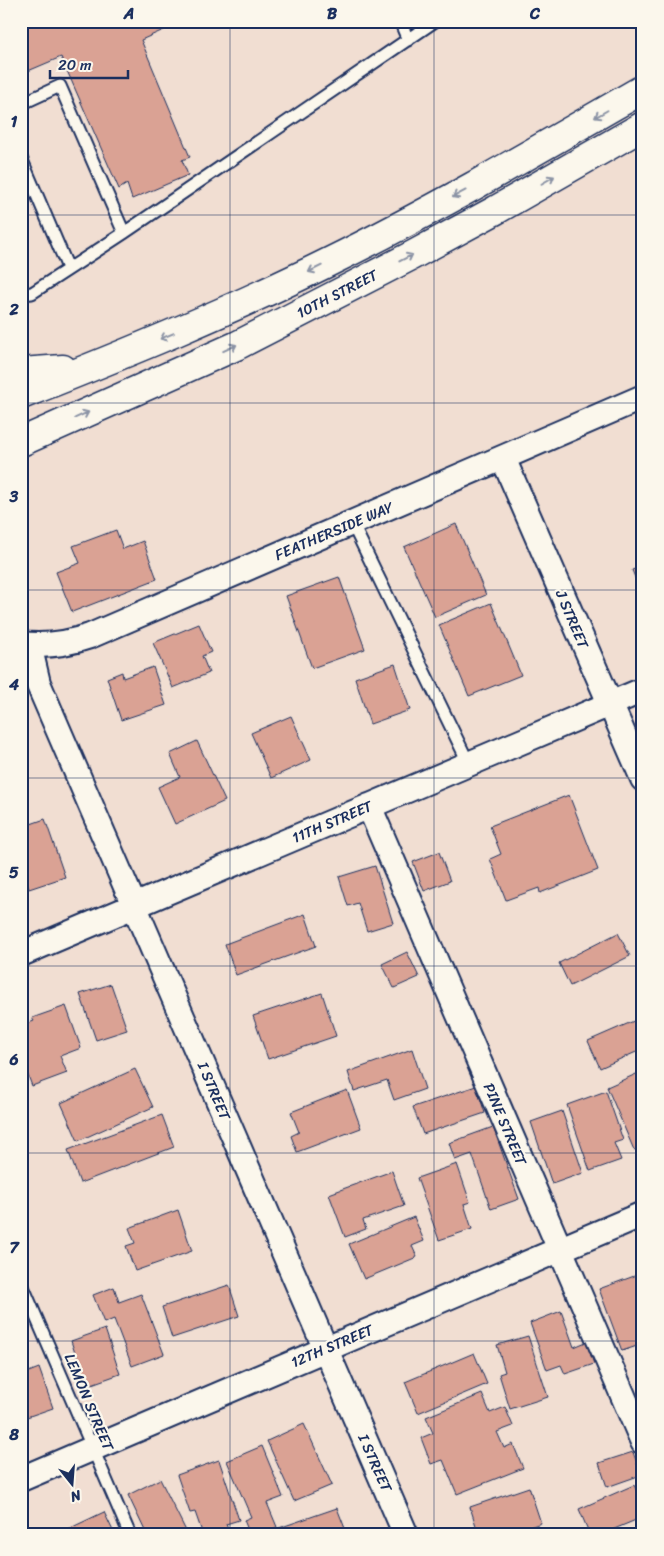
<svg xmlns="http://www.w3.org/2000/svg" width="664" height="1556" font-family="Sriracha,sans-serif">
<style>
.building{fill:#daa294;stroke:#1b2f5e}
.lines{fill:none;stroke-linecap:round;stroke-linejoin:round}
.lane-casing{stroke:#1b2f5e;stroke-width:15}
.street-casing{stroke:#1b2f5e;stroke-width:28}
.highway-casing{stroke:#1b2f5e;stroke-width:31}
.lane{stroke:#fbf7ec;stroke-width:11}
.street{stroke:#fbf7ec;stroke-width:24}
.highway{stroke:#fbf7ec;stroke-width:28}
.oneway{stroke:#8b93a5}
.grid{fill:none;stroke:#1b2f5e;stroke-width:1;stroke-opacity:0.55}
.labels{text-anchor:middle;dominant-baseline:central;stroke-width:4.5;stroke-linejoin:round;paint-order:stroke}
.street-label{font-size:15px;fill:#1b2f5e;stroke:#fbf7ec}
.neatline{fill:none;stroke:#1b2f5e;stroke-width:2}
.grid-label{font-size:16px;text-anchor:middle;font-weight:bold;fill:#1b2f5e}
</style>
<rect width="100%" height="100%" fill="#f1ded2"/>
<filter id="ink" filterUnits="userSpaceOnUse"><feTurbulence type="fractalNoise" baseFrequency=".02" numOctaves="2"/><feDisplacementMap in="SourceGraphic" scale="10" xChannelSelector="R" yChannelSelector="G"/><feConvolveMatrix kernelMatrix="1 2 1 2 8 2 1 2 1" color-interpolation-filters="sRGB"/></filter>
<g filter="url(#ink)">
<path class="building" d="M21,21H184L141,40L190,157L182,160L188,175L132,199L127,184L119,189L61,57L21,74Z
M456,524L486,595L435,617L404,547Z
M116,530L123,549L143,541L157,579L72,612L56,572L80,563L73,546Z
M643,566V598L632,570Z
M339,577L365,649L312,668L286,596Z
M491,603L521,675L469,696L439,625Z
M199,624L211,652L202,656L209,673L173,688L153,643Z
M395,664L410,710L370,724L355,678Z
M153,667L166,705L121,720L107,678L122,672L123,678Z
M291,716L311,760L271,778L251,733Z
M197,741L225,801L175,824L158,787L180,777L170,754Z
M569,795L598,870L540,893L539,888L506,900L490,859L501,854L490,826Z
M21,815L25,826L45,819L65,877L29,889L21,866Z
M439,852L450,881L424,891L413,862Z
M375,866L393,923L367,931L358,903L348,906L339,877Z
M305,914L316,946L236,975L225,944Z
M618,933L630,956L570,986L559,963Z
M407,952L419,977L394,988L382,964Z
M111,984L127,1030L96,1040L80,994Z
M322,993L336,1036L268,1059L253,1016Z
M66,1006L81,1048L60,1056L67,1073L32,1086L21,1057V1026L34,1021L32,1018Z
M643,1017V1049L600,1068L588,1041Z
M412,1049L425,1089L394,1100L387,1080L354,1091L348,1072Z
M135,1069L153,1107L78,1141L61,1103Z
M643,1071V1146L634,1150L607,1087Z
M476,1086L485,1113L423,1134L413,1107Z
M347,1090L361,1128L297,1152L291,1136L299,1132L291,1112Z
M606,1091L623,1140L614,1143L621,1160L590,1171L567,1105Z
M562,1111L583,1173L552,1184L531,1122Z
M162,1115L174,1147L80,1183L68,1150Z
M493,1127L519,1199L491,1209L472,1154L455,1160L449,1143Z
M457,1164L470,1202L464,1204L472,1229L439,1240L417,1178Z
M392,1171L404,1206L363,1220L366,1229L345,1237L329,1194Z
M178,1210L192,1251L135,1271L126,1246L135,1243L129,1228Z
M414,1217L424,1241L412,1246L417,1257L364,1279L349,1244Z
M637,1275L643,1292V1344L622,1351L599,1289Z
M229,1285L239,1316L172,1338L162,1307Z
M114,1287L119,1302L141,1294L164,1354L132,1366L114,1319L104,1323L93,1295Z
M561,1311L574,1347L586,1342L594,1364L565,1374L561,1365L547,1370L530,1323Z
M105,1329L120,1374L86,1386L71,1341Z
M528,1336L548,1397L510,1409L499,1374L505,1372L497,1345Z
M474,1353L487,1384L418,1413L405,1382Z
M39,1368L53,1408L21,1419V1375Z
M482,1394L490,1413L505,1407L513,1426L497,1432L504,1448L513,1444L523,1468L457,1494L443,1460L431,1464L421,1438L433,1433L426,1417Z
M304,1424L332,1485L294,1501L267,1441Z
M262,1446L283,1497L267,1503L277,1527L260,1535H250L244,1520L251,1517L227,1461Z
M633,1452L641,1475L607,1487L599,1463Z
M219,1460L239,1520L226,1524L230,1535H203L195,1512L190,1513L177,1475Z
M160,1479L186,1531L179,1535H147L128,1495Z
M634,1485L643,1505V1517L600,1535H590L579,1509Z
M529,1487L541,1523L507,1535H479L470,1507Z
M337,1508L346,1531L341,1533L342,1535H278L276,1529Z
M104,1512L115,1535H63L62,1532Z"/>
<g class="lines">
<defs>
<path id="lane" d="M400,21L408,40
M21,104L60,86L124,233
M21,158L68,268
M21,294L32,293L124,233L435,21
M352,523L469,764
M21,1282L130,1535"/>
<path id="street" d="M503,458L643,779
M21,644C46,647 67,644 90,636L643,397
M29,645L38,683L406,1535
M369,806L643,1442
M21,954L643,690
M21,1479L643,1214"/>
<path id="highway" d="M21,372L63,369
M21,395C125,354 228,312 327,263C435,210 539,149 643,89
M21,442L236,346L411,256L496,210L643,126"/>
</defs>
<use href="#lane" class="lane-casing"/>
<use href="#street" class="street-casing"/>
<use href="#highway" class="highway-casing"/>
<use href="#lane" class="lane"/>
<use href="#street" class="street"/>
<use href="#highway" class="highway"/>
</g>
<defs><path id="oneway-shaft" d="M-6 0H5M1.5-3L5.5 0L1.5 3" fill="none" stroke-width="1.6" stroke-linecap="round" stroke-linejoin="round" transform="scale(1.25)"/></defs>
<g class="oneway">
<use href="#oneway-shaft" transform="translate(601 114) rotate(150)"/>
<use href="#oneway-shaft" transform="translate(548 180) rotate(-30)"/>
<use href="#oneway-shaft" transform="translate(459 194) rotate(152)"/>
<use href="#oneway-shaft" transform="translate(406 258) rotate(-27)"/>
<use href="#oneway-shaft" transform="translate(315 269) rotate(154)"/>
<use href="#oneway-shaft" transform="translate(167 336) rotate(157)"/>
<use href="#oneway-shaft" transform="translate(230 348) rotate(-25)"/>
<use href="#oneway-shaft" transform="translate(82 415) rotate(-24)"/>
</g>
</g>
<path class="grid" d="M230,21V1535M434,21V1535M21,215H643M21,403H643M21,590H643M21,778H643M21,966H643M21,1153H643M21,1341H643"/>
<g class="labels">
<g class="street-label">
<text transform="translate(337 294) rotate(-27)">10TH STREET</text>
<text transform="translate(334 531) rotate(-23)">FEATHERSIDE WAY</text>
<text transform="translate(572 619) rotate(67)">J STREET</text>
<text transform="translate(332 822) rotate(-23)">11TH STREET</text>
<text transform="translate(214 1091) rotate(67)">I STREET</text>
<text transform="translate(505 1124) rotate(67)">PINE STREET</text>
<text transform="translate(332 1346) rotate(-23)">12TH STREET</text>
<text transform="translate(89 1402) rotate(67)">LEMON STREET</text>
<text transform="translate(375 1463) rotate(66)">I STREET</text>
</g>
</g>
<rect width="664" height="1556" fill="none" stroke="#fbf7ec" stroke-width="55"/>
<g transform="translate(72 1484) rotate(163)" stroke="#fbf7ec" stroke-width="4" paint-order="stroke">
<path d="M0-4L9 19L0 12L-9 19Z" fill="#1b2f5e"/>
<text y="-8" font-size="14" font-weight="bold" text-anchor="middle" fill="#1b2f5e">N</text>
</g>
<path d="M50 70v8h78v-8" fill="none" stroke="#1b2f5e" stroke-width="2.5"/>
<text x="58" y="70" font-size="15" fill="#1b2f5e" stroke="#fbf7ec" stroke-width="4" paint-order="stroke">20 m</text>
<rect x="28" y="28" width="608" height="1500" class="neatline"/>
<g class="grid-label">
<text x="129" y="19">A</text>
<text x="332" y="19">B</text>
<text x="535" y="19">C</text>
<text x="14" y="127">1</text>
<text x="14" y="315">2</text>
<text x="14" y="502">3</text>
<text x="14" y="690">4</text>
<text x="14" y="878">5</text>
<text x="14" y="1065">6</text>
<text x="14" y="1253">7</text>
<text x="14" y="1440">8</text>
</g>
</svg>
